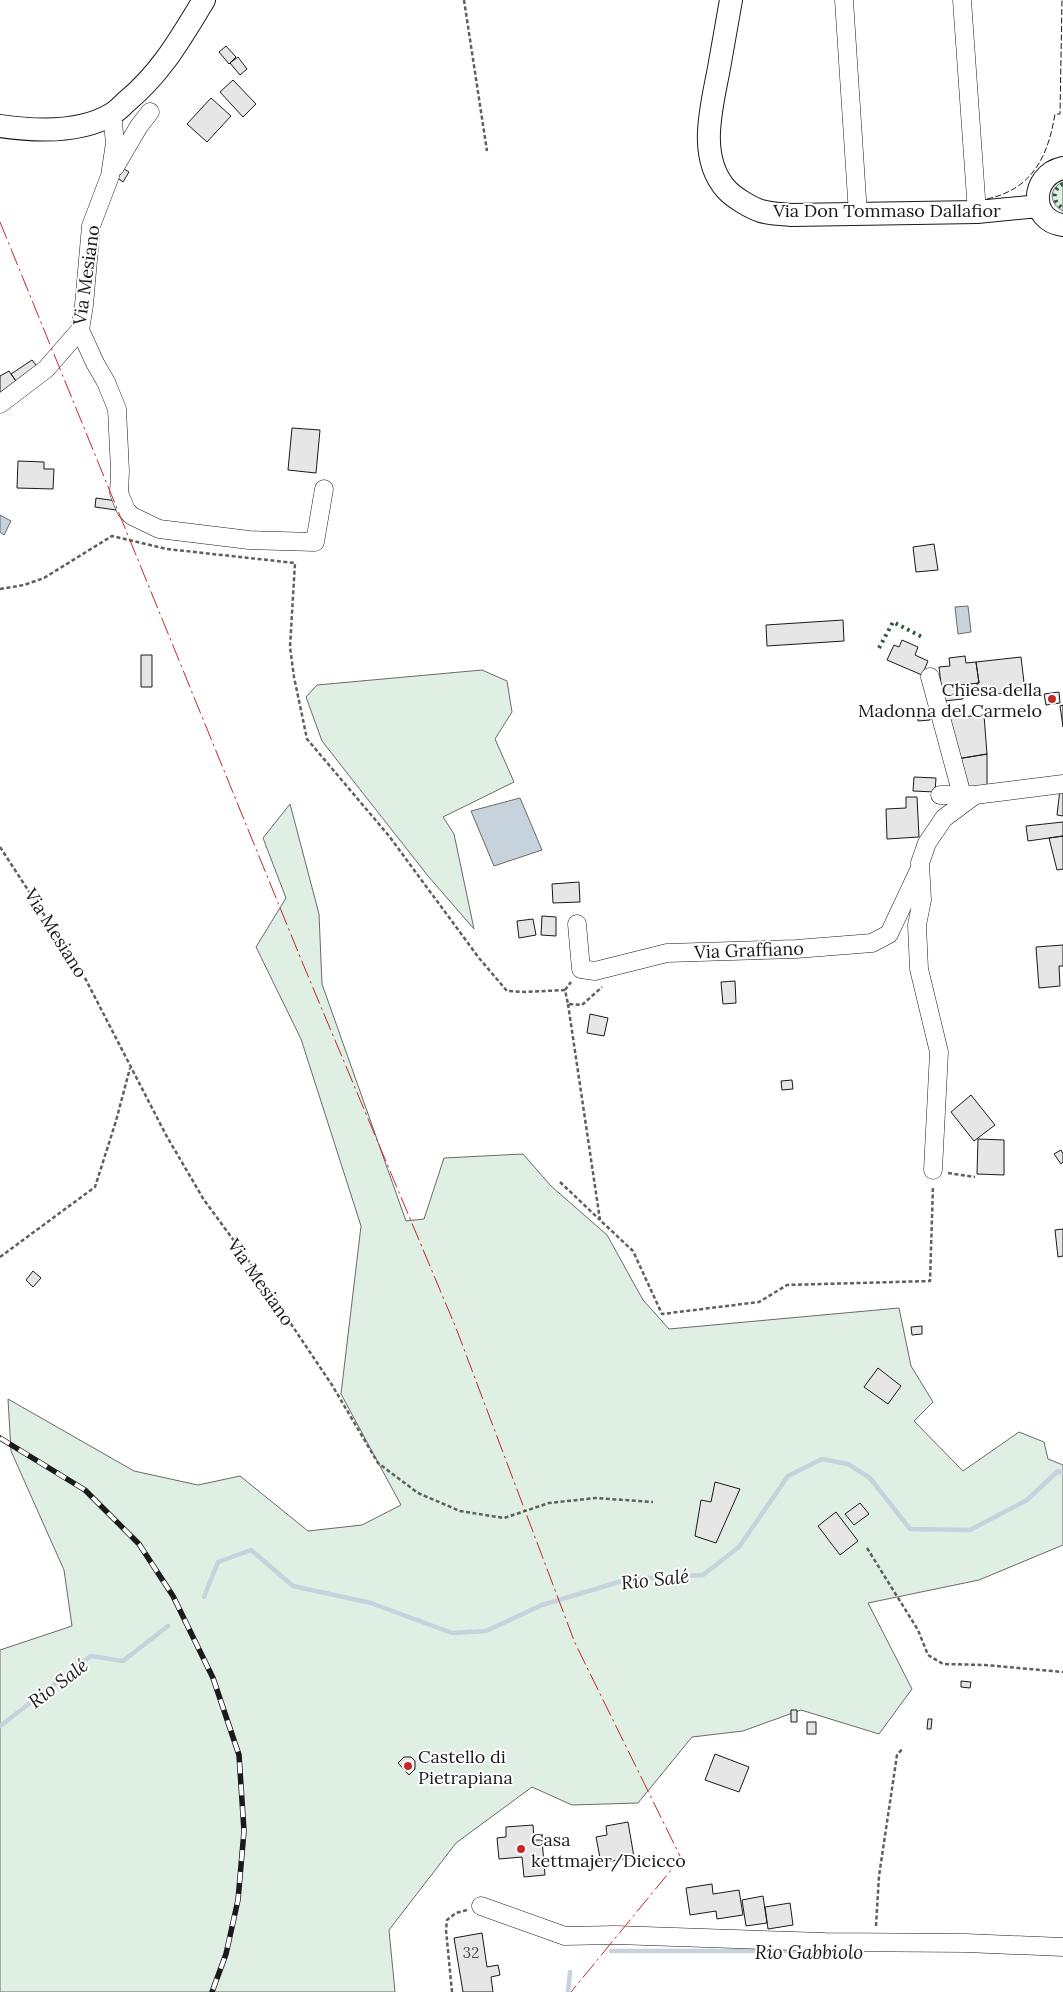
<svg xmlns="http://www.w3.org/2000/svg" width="1063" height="1992" font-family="Lora,serif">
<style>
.green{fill:#e0efe3;stroke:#6a6a6a}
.water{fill:#c6d2dc;stroke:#6a6a6a}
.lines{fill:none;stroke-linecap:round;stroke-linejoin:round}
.stream{stroke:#c6d2dc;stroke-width:4.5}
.building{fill:#e6e6e6;stroke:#1a1a1a}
.minor-casing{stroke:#1a1a1a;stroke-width:19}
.major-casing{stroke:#1a1a1a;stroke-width:24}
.path{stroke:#5f5f5f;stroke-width:2.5;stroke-dasharray:4 2.5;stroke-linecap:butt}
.minor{stroke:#fff;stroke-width:18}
.major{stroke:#fff;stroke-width:22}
.rail-casing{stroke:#1a1a1a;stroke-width:5.5}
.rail{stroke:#fff;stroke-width:4;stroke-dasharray:11;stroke-linecap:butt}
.hedge{stroke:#2b5a34;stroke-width:4;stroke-dasharray:2.5 4;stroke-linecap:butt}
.fence{stroke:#1a1a1a;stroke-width:1;stroke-dasharray:6 2.5;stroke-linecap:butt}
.power{stroke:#c62828;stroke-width:1;stroke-dasharray:18 4 2.5 4;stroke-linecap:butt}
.poi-dot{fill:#c62828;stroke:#fff;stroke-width:2}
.labels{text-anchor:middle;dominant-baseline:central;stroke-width:4;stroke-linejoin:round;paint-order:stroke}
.number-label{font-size:15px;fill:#4d4d4d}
.street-label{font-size:18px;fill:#1a1a1a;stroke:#fff}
.poi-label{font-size:18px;fill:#1a1a1a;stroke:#fff;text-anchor:start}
.water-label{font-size:19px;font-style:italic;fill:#1a1a1a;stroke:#fff}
</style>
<rect width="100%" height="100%" fill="#fff"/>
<path class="green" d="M1063,182V211C1049,204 1048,188 1063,182Z
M482,670L507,681L512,712L495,739L514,782L443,817L454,834L474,929L428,876L322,741L306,697L317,685Z
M290,804L319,914L322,984L406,1221L424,1219L444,1158L523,1154L551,1186L607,1235L643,1300L669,1329L899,1308L911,1366L933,1402L914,1421L963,1471L1019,1432L1044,1442L1048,1459L1063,1465V1545L979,1580L868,1603L912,1689L879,1734L801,1710L743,1731L692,1737L638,1803L572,1805L532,1787L456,1843L389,1930L395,1992H0V1650L72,1626L64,1570L11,1451L8,1399L134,1471L198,1485L240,1476L308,1531L362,1525L401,1505L341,1394L361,1226L301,1039L256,947L286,898L263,838Z"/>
<path class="water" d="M0,515L11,521L4,535L0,532Z
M968,606L971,632L958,634L955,607Z
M520,798L542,850L494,866L471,811Z"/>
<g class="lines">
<path class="stream" d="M204,1597L218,1562L251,1550L293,1586L371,1603L452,1633L486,1631L542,1605L629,1579L703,1575L739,1547L788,1476L822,1459L848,1464L870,1478L910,1529L970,1530L1027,1500L1058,1471L1063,1473
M0,1726L91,1656L123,1661L168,1626
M611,1951H858
M568,1992L570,1972"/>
</g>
<path class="building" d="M226,46L236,57L229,64L219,52Z
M238,57L247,69L240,75L230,63Z
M233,80L256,104L243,117L220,92Z
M211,98L231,116L207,142L187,124Z
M121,167L129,172L123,182L115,176Z
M32,360L40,370L18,384L11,374Z
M9,371L18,384L0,396V376Z
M292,428L320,430L316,473L288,470Z
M18,461L44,462V469H54L53,489L17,488Z
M96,498L117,501L116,510L95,507Z
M934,544L938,570L916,572L913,547Z
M843,620L844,641L767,646L766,625Z
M902,640L918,647L915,655L928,661L922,675L887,660L894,645L899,647Z
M141,655H152V687H141Z
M965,656L966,663L976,662L979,683L961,685L963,699L943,701L939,667L950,666L949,658Z
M1021,657L1025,691L978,696L977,683H979L976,662Z
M1059,692L1060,703L1046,705L1044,694Z
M1063,705V727L1060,706Z
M917,711H929L930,720L918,721Z
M984,715L987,754L957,759L947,718Z
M987,754V791L970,793L957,759Z
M914,777L936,778L935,792L913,791Z
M1063,788V816L1057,815L1060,789Z
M906,797H917L919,837L887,839L886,809L906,808Z
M1063,822V836L1028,841L1026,826Z
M1063,836V869L1057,870L1049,838Z
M579,882L580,902L553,903L552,884Z
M542,916L556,917V936L541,935Z
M533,919L536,935L519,938L517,921Z
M1063,945V966H1059L1060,986L1039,988L1036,947Z
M735,981L736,1003L723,1004L721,982Z
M590,1014L608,1018L604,1036L587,1033Z
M792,1080L793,1089L782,1090L781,1081Z
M971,1095L995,1125L974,1141L951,1112Z
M978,1139L1004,1140V1175L977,1174Z
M1061,1150L1063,1154V1162L1061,1164L1054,1154Z
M1063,1229V1256L1058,1257L1055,1230Z
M33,1271L41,1278L33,1287L26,1280Z
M922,1326V1334L912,1335L911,1327Z
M878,1368L901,1386L888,1404L864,1387Z
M715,1482L740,1489L716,1543L695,1536L701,1500L711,1502Z
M860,1503L869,1514L854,1525L845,1514Z
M836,1512L858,1541L840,1555L818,1526Z
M961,1681L971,1682L970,1688L961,1687Z
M791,1710H797V1722H791Z
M928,1719H932L931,1729H927Z
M807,1722H816V1734H807Z
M715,1754L749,1767L739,1792L705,1780Z
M404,1757H411L415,1761V1769L409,1775L398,1763Z
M628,1822L634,1857L601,1863L596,1837L607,1835L606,1826Z
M533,1825L534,1840H542L545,1875L524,1877L522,1857L499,1859L497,1838L506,1837V1827Z
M712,1884L713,1894L739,1890L743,1915L717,1919L716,1911L690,1915L686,1888Z
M763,1896L767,1923L746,1926L742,1900Z
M790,1903L793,1925L768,1929L765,1907Z
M482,1933L487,1967L498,1965L500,1975L491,1977L493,1992H463L454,1938Z"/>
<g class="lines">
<defs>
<path id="minor" d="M844,0L858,214
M962,0L977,212
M115,167L139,126L150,112
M80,330L95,363L106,382L117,409L120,471L119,493L126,510L132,516L159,529L249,540L315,542L324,489
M0,404L46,369L80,330L84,305L91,226L110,176L115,143L112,114
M930,677L962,795
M940,795H975L1063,784
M577,924L581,969L595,971L667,953L796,949L872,943L889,934L920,868
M933,1170L939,1052L919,969L917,925L922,900L920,863L927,843L944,818L975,795
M481,1906L565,1936L615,1935L825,1942L966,1943L1063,1947"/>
<path id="major" d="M731,0C727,23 723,45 719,68C712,106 697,156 726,189C733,197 751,208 761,211C770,214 782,214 791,215L977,212L1039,206
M0,126C34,131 81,133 112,114C117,111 122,106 126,102C162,72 180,39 204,0
M1063,168C1030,175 1029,221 1063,225"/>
</defs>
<use href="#minor" class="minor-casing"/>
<use href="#major" class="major-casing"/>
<path class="path" d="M464,0L487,151
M0,589L24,585L44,578L112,536L167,549L295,563L290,647L294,677L307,739L389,836L479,958L507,991L525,992L565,990L568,1004L582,1005L602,987
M0,847L84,976L166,1135L204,1200L246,1257L332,1385L378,1463L418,1493L460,1511L504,1518L549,1503L596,1498L653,1502
M565,990L571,982
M568,1004L600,1220L633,1251L662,1314L759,1302L787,1285L930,1281L933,1186
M948,1173L975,1177
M560,1182L599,1219
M0,1257L95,1187L116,1121L130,1068
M867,1548L918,1630L928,1655L943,1664L985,1665L1063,1672
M876,1926L879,1876L897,1755L903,1748
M452,1992L446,1930L447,1920L456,1913L467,1910"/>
<use href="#minor" class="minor"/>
<use href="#major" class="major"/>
<defs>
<path id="rail" d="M0,1438L85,1490L139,1544L173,1596L213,1678L239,1755L244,1831L238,1900L226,1954L212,1992"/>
</defs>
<use href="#rail" class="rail-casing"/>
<use href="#rail" class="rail"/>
<path class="hedge" d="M1063,184C1052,190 1052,202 1063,208
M879,648L893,622L924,638"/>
<path class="fence" d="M987,199C1033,189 1048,156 1055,114H1060L1062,0"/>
<path class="power" d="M0,222L303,964L456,1328L575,1643L681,1858L571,1992"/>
</g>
<g class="poi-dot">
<circle cx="1052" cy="699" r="5"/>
<circle cx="408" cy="1766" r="5"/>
<circle cx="521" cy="1849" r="5"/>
</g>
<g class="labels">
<g class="number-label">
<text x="471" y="1952">32</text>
</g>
<g class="street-label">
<text x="887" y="210">Via Don Tommaso Dallafior</text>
<text transform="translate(86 275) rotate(-82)">Via Mesiano</text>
<text transform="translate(56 933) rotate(58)">Via Mesiano</text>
<text transform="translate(749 950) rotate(-2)">Via Graffiano</text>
<text transform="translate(261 1282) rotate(55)">Via Mesiano</text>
</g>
<g class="poi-label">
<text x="1042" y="689" text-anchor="end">Chiesa della<tspan x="1042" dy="21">Madonna del Carmelo</tspan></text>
<text x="418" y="1756">Castello di<tspan x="418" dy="21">Pietrapiana</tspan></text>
<text x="531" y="1839">Casa<tspan x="531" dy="21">kettmajer/Dicicco</tspan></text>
</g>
<g class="water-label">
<text transform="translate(655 1579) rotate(-6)">Rio Salé</text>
<text transform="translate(58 1683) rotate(-37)">Rio Salé</text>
<text x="809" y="1952">Rio Gabbiolo</text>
</g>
</g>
</svg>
